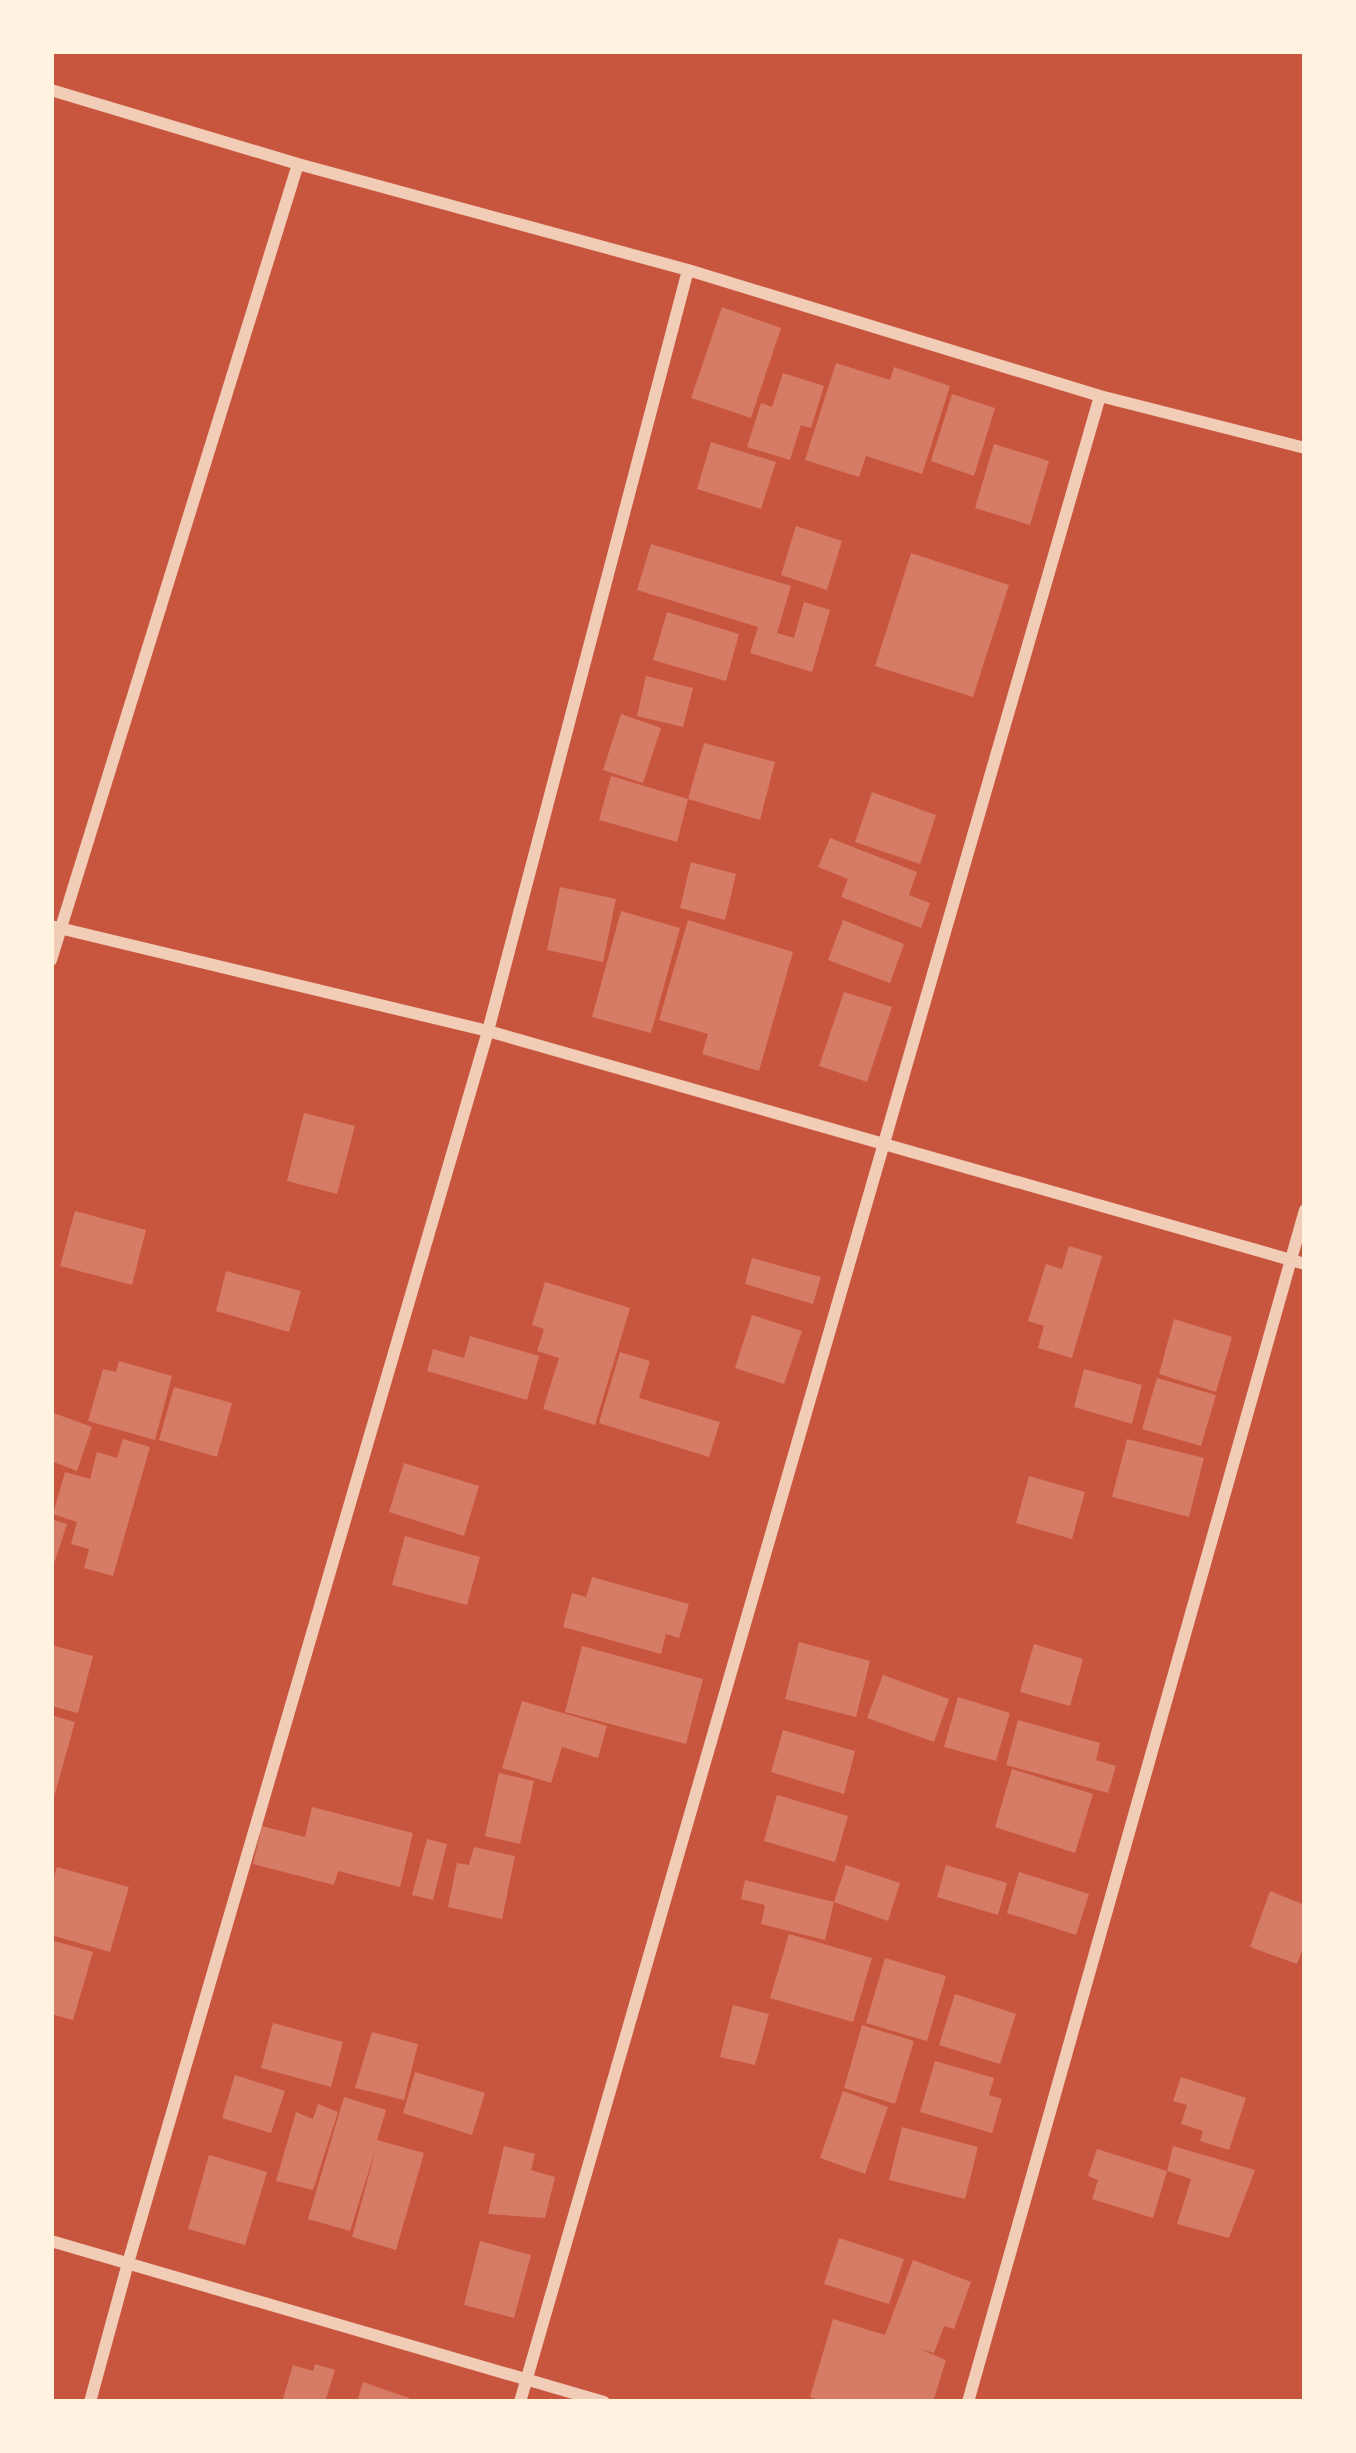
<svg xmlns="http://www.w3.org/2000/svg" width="1356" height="2453" font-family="Rubik,sans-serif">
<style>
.building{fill:#d67c66}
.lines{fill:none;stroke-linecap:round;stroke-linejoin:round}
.minor{stroke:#f1ccb7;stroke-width:12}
</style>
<rect width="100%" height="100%" fill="#c8553d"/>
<path class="building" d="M722,307L781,328L751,418L691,398Z
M836,363L890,380L894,367L950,386L922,474L866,456L859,477L805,460Z
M783,373L824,386L811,428L801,425L790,460L747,447L761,403L772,407Z
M952,394L995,408L974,476L931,461Z
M711,442L776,462L761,509L697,489Z
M994,444L1049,461L1030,525L975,508Z
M796,526L842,541L827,590L781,575Z
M651,544L791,586L777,633L794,638L804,602L830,610L812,672L750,653L758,627L637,590Z
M911,553L1009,585L973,697L875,666Z
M667,612L739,634L726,681L653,660Z
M646,676L693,688L683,727L637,716Z
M621,714L661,728L643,783L603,770Z
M704,743L775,762L760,820L688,799Z
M611,776L688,799L677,842L599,820Z
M872,792L936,815L920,864L855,842Z
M830,838L917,872L909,895L930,903L921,928L841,897L848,879L818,867Z
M691,862L736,874L725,920L680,908Z
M560,887L616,899L603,962L547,950Z
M621,911L680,928L651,1033L592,1017Z
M688,920L793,952L759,1071L702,1054L708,1034L659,1020Z
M843,920L904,944L890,983L828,960Z
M844,992L892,1007L867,1082L819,1066Z
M304,1113L355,1126L337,1194L287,1181Z
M75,1211L146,1230L132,1285L60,1266Z
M1069,1246L1102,1256L1072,1358L1038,1348L1044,1326L1028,1321L1046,1264L1062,1269Z
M752,1258L821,1277L813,1304L745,1284Z
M226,1271L301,1291L289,1332L216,1311Z
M545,1282L630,1308L595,1425L543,1409L559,1358L537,1351L544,1329L532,1325Z
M752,1315L802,1331L784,1384L735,1368Z
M1174,1319L1232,1337L1216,1392L1159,1374Z
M470,1336L539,1356L527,1400L427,1371L433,1349L464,1358Z
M620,1352L650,1361L639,1398L720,1422L709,1457L599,1423Z
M119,1361L172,1376L155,1440L88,1421L103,1369L116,1372Z
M1084,1369L1142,1385L1132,1424L1074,1407Z
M1157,1378L1216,1395L1201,1446L1142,1429Z
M174,1387L232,1403L217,1457L159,1440Z
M51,1412L92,1427L77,1471L51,1461Z
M123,1439L150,1447L113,1576L84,1568L89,1549L71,1544L77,1522L53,1514L65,1472L90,1479L97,1452L117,1458Z
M1127,1439L1204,1458L1189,1517L1112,1497Z
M404,1463L479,1486L464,1536L389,1512Z
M1029,1476L1085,1492L1072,1539L1016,1523Z
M51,1519L67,1524L52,1570H51Z
M405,1536L480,1557L467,1605L392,1585Z
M592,1577L689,1604L679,1638L666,1634L661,1654L563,1627L572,1593L586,1597Z
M799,1642L870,1661L856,1717L785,1699Z
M1034,1644L1083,1659L1070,1706L1020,1692Z
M51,1645L93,1656L78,1713L51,1706Z
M582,1646L703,1679L686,1744L565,1712Z
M883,1675L949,1699L934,1742L867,1718Z
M958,1697L1010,1713L996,1761L944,1747Z
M522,1701L607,1726L598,1758L562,1747L551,1783L502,1768Z
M51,1715L75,1722L52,1804H51Z
M1018,1720L1100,1743L1096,1760L1116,1766L1108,1793L1006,1765Z
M783,1730L855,1751L844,1794L771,1772Z
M1012,1769L1093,1794L1075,1853L995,1827Z
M499,1773L534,1781L520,1844L485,1836Z
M777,1795L848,1816L835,1862L764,1841Z
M312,1807L413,1833L400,1887L338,1871L334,1885L253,1864L262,1826L305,1837Z
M427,1839L447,1844L433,1900L412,1895Z
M474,1847L515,1856L502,1919L448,1907L457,1863L469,1865Z
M846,1865L900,1883L888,1921L834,1902Z
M946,1865L1007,1883L998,1915L937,1897Z
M57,1867L129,1887L110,1952L51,1935V1879L53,1880Z
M1019,1872L1089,1894L1076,1935L1007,1913Z
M745,1880L834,1902L825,1940L761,1924L765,1905L741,1899Z
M1270,1891L1305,1905V1943L1297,1964L1250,1947Z
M789,1934L872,1958L853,2022L770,1998Z
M51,1940L93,1952L73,2020L51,2014Z
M885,1958L946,1976L927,2041L866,2023Z
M955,1994L1016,2014L1000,2064L939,2045Z
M733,2005L769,2014L755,2065L720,2057Z
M273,2023L343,2042L331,2087L261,2068Z
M862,2025L914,2041L895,2104L844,2088Z
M372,2032L418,2044L404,2100L355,2088Z
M935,2061L994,2078L989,2095L1002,2099L992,2133L920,2112Z
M415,2072L485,2093L472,2135L403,2113Z
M235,2075L285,2091L271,2133L222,2118Z
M1181,2077L1246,2098L1229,2150L1200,2141L1203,2131L1181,2124L1187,2105L1173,2101Z
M843,2091L888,2107L865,2174L820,2158Z
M344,2097L386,2110L377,2140L424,2153L396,2250L352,2237L377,2145L350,2231L308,2219Z
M318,2104L338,2112L313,2190L276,2181L296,2112L313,2119Z
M902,2127L978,2147L965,2199L889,2180Z
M504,2146L535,2154L531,2170L555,2177L545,2218L488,2214Z
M1173,2146L1255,2170L1229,2238L1177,2224L1191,2179L1167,2171Z
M1097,2149L1167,2171L1153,2218L1092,2199L1098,2180L1088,2176Z
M209,2155L267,2172L245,2245L188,2229Z
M839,2238L904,2259L889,2304L824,2284Z
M480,2241L531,2255L514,2318L464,2305Z
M913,2260L971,2282L954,2329L944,2326L934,2353L920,2349L946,2360L933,2402H825L810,2397L833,2319L885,2335Z
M315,2364L335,2370L325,2402H282L293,2365L313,2371Z
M363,2382L409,2398L408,2402H357Z"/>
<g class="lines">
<path class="minor" d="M51,90L298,164L688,270L1100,396L1305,448
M51,926L488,1031L1305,1264
M51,960L298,164
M51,2241L604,2402
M90,2402L128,2263L488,1031L688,270
M520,2402L1100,396
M968,2402L1305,1210"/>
</g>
<rect width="1356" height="2453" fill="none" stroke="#fff3e0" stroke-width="108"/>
</svg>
